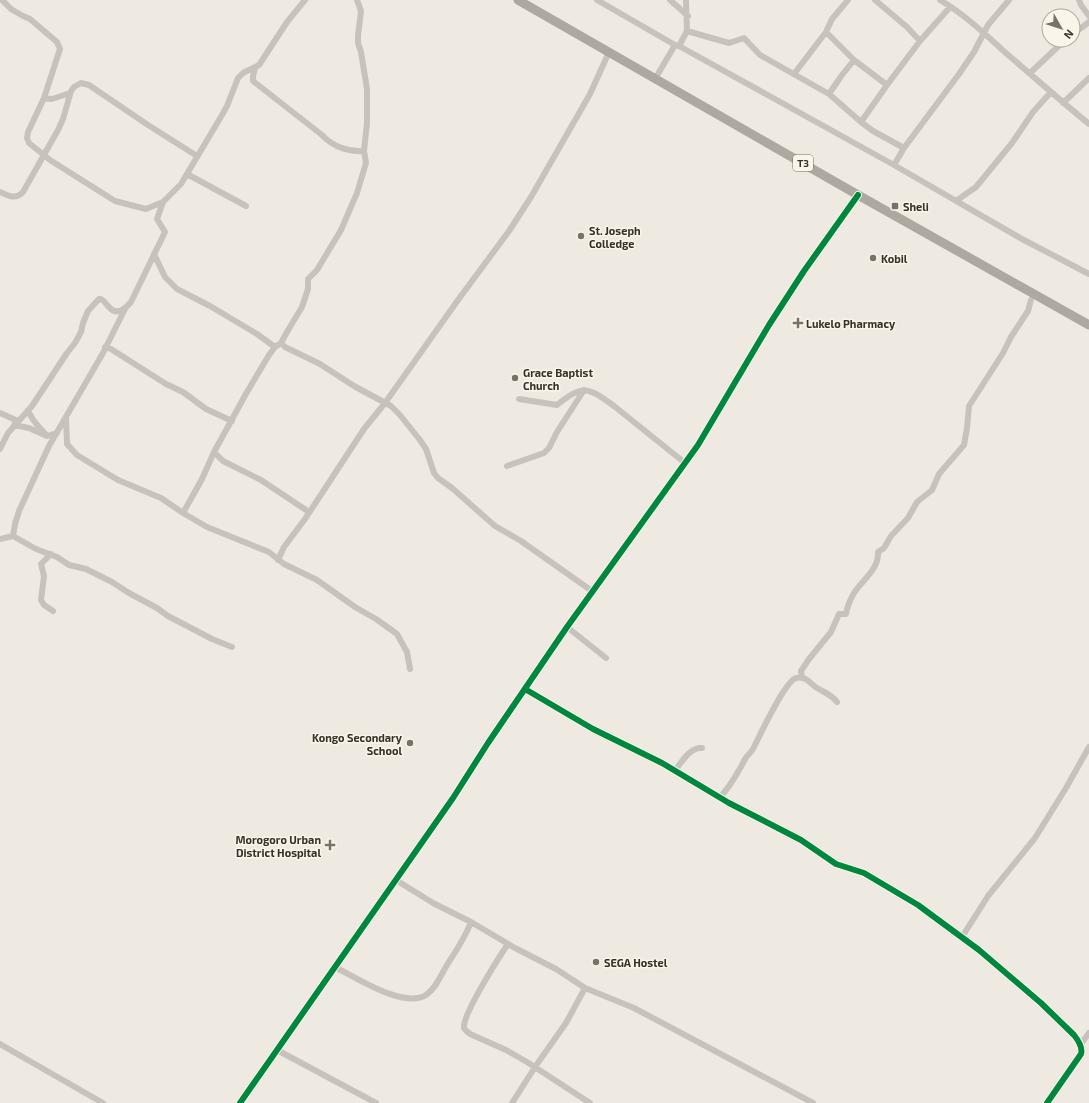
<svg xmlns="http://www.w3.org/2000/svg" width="1089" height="1103" font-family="'Exo 2',sans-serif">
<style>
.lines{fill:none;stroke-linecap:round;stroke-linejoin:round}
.minor{stroke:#c7c3bc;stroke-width:6}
.highway{stroke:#ada9a1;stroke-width:9}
.cycleway-casing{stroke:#faf5eb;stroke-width:8}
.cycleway{stroke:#00873e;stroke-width:6}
.poi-dot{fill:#78726a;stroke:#faf5eb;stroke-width:1.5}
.labels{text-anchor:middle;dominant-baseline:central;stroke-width:3;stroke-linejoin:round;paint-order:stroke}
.shield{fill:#faf5eb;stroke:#726c64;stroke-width:1}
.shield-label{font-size:10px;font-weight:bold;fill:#38312a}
.poi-label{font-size:11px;font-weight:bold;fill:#38312a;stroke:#faf5eb;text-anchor:start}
</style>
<rect width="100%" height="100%" fill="#eeeae2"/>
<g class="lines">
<path class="minor" d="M2,0L11,9L23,16L30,19L57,42L60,49L44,98L28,132L27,138L29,143L50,160L115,201L146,209L163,202
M597,0L675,45L679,46L894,165L1022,239L1089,274
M670,0L688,16
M875,0L907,27L920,41
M940,0C964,14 986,35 1007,54C1034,77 1061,101 1089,124
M1079,0L1081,5L1089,16
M687,31L729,43L744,38L760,55L829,94L861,122L873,131L904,148
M826,32L854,60L887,85
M1073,34L1089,22
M679,46L687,31L686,0
M255,68L253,76V81L322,135C333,147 349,152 364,151
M1030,73L1065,40
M794,74L826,32L832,19L848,0
M655,79L675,45
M829,94L842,75L854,60
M44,98L52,99L70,93
M1063,103L1089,78
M861,122L887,85L920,41L950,7
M894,165L904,148L959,74L974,52L988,25L1009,0
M187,174L246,206
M0,192C8,196 16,200 23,192L58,130L63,119L71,91L74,87L81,83L89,85L148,125L197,156
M956,201L976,187L1012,143L1033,112L1051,92
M154,254L165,277L177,289L210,306L257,334L275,347
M281,343L285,347L320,364L354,386L391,406L400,415L420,440L426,449L434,473L438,478L452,488L495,526L521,541L592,591
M105,347L111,349L166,384L183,392L206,409L232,421
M519,399L557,405C583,384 588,387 614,406L685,463
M28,410C32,422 40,427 47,436
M0,413L18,421
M66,417L67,444L77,455L118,480L161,498L183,513L202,479L214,452L247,392L269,355L275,347L281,343L287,332L302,307L308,289V279L317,270L341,230L357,193L366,163L364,151L367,123V89L361,52L358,43V36L361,11L357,0
M14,425L29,428L47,436L57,433
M0,449L8,433L32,406L67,353L75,343L81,332L83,323L88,311L99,299H101C106,302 106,305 110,308C117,316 126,308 131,302L165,232L157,219L163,202L181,184L222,115L227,106L238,78L243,73L259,65L287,22L305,0
M214,452L223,461L261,480L309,512
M507,466L544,453L549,448L557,432L584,390
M183,513L207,527L269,552L284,564L317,580L355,607L376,619L397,634L407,652L410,669
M13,536L36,549L57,557L69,565L86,569L112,582L129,593L157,608L168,616L212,639L232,647
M0,539L13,536L15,524L19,511L49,446L103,353L125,309
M51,554L41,564L44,576L41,600L44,605L53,611
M278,560L284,547L305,519L364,429L385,403L458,300L509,231L531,197L590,94L609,52
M567,627L606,658
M802,678L801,671L809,659L831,632L839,614H846C847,607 850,600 854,593C862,580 879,570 878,552L884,548L891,536L908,518L917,502L932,490L939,474L964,445L967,428L969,406L1003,353L1011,337L1028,311L1031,300
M525,689L593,729L662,763L729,803L801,840L836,864L864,873L918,905L979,950L1041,1003L1074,1035C1078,1040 1083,1047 1081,1054L1047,1103
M675,770C682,762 690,747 702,748
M720,797C728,789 734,779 739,770C742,766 743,762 745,759C747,755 751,753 753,749C759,737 785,681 796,678C806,675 810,684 817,688C824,692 832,695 837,702
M396,880L433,903L471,922L515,948L556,969L585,988L634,1008L813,1103
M962,937L988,896L1035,838L1066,788L1089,747
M508,944C499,957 463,1014 464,1027C464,1030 467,1031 470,1034L506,1050L527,1062L590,1103
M335,967C355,977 404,1009 426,995C436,988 441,975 447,965C456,951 465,938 471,922
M0,1044L103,1103
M1080,1045L1089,1033
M277,1050L376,1103
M240,1103L453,798L488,743L567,627L698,445L769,325L804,271L858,195
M512,1103L535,1067L566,1023L585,988"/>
<path class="highway" d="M518,0L858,195L1089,325"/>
<defs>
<path id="cycleway" d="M525,689L593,729L662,763L729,803L801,840L836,864L864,873L918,905L979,950L1041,1003L1074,1035C1078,1040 1083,1047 1081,1054L1047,1103
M240,1103L453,798L488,743L567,627L698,445L769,325L804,271L858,195"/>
</defs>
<use href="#cycleway" class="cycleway-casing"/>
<use href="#cycleway" class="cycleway"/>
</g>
<g class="poi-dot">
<rect x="891" y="202" width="8" height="8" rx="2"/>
<circle cx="581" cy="236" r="4"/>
<circle cx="873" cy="258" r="4"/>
<path d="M796 317h4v4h4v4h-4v4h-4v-4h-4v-4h4z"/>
<circle cx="515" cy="378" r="4"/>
<circle cx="410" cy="743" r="4"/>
<path d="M328 839h4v4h4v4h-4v4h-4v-4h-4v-4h4z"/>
<circle cx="596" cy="962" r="4"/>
</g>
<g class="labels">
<rect class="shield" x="793" y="155" width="20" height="16" rx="3"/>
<g class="shield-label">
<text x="803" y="163">T3</text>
</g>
<g class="poi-label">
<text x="903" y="206">Sheli</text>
<text x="589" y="230">St. Joseph<tspan x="589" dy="13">Colledge</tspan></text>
<text x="881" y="258">Kobil</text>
<text x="806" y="323">Lukelo Pharmacy</text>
<text x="523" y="372">Grace Baptist<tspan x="523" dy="13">Church</tspan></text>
<text x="402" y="737" text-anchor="end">Kongo Secondary<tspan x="402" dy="13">School</tspan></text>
<text x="321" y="839" text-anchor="end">Morogoro Urban<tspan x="321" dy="13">District Hospital</tspan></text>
<text x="604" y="962">SEGA Hostel</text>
</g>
</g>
<g transform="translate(1061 28) rotate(129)"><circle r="19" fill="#faf5eb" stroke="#aca79e"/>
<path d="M0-3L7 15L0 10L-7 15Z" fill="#78726a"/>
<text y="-6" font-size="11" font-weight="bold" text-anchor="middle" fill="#38312a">N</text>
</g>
</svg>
